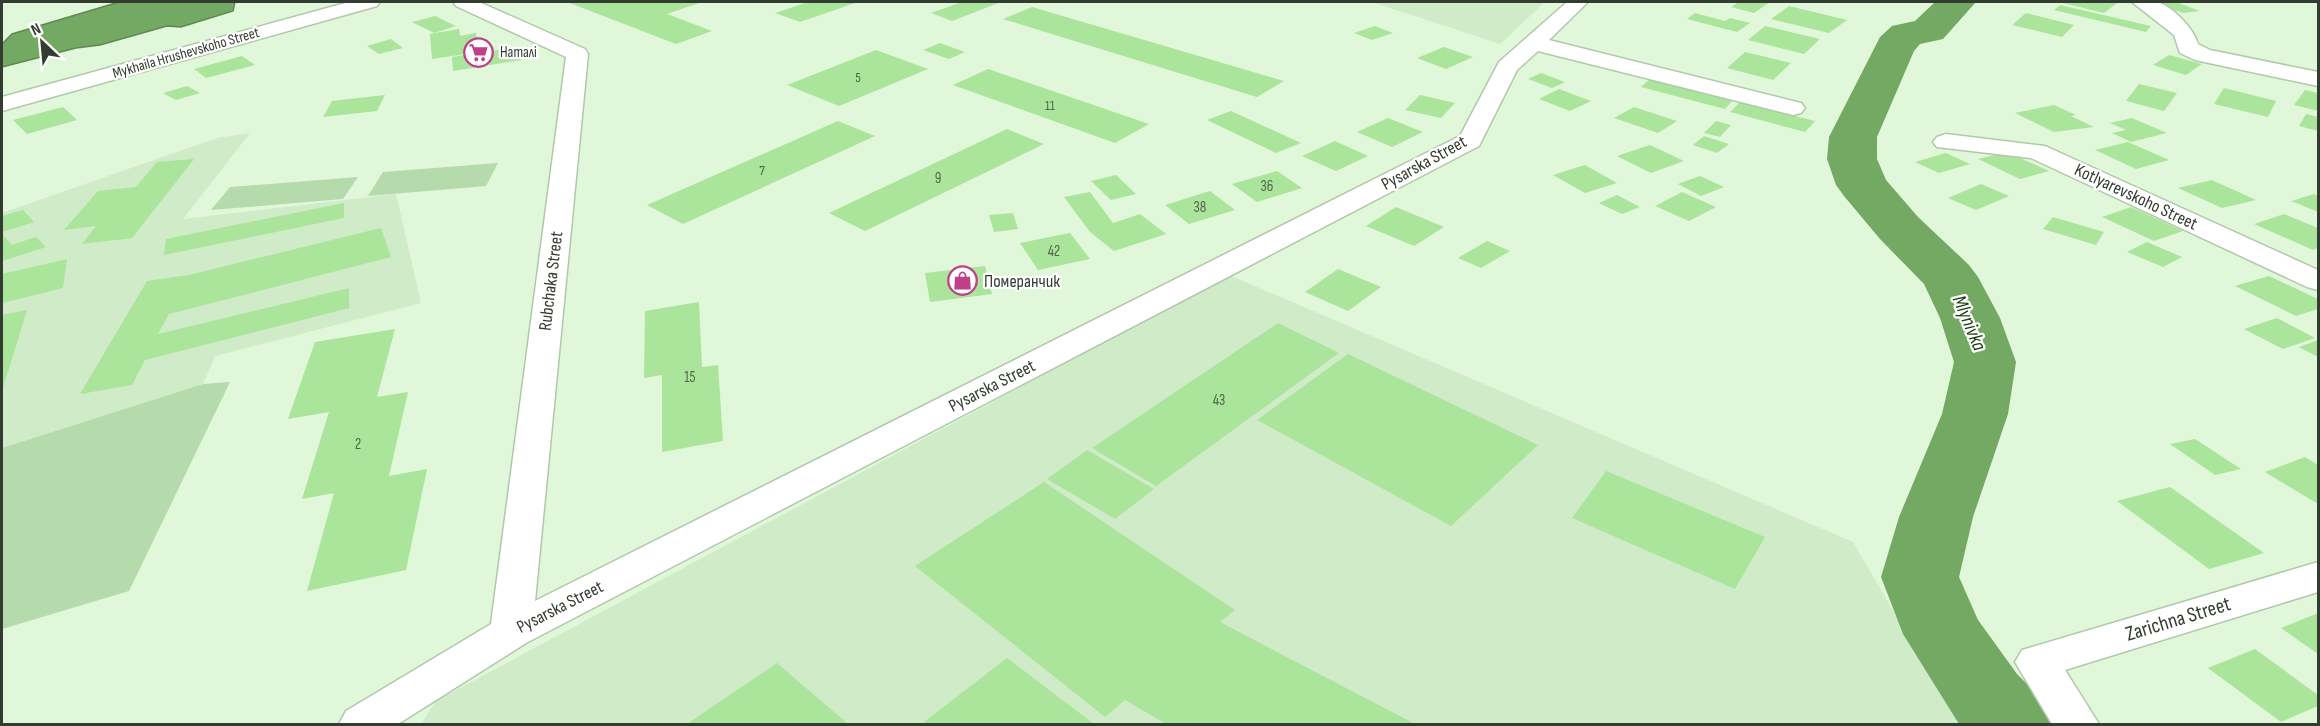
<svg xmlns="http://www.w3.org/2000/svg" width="2320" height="726" font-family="'Sofia Sans Condensed',sans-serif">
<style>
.built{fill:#cfebc8}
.green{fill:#b5daab}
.water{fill:#73a963;stroke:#608854;stroke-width:1.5}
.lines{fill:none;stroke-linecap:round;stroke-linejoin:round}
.river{fill:#73a963;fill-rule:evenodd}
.building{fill:#abe49b}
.minor-casing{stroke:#b1c8ab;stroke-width:3}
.secondary-casing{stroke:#b1c8ab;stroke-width:3}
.minor{fill:#fff;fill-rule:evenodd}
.secondary{fill:#fff;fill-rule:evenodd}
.labels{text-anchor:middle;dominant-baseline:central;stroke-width:4.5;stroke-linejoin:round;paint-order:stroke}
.far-number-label{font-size:14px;fill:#51664b}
.far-poi-label{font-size:15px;fill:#333c30;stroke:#fff;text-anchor:start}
.far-street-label{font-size:15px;fill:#333c30;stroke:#fff}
.number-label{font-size:15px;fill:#51664b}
.street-label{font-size:18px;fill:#333c30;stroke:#fff}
.poi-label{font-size:18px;fill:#333c30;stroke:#fff;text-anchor:start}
.water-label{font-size:20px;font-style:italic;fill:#183c0c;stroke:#fff}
.near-street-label{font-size:21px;fill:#333c30;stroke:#fff}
</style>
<rect width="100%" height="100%" fill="#e0f7d9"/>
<path class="built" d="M1372,2H1545L1500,44Z
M250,133L183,219L396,194L421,303L215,356L203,384L2,448V213L217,138Z
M1229,275L1853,542L1959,724H421L436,701Z"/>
<path class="green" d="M498,163L486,186L368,196L383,172Z
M358,177L343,199L211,210L230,187Z
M230,382L129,591L2,629V448L203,384Z"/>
<path class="water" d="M119,2H235L233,11L181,27L167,26L100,45L76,48L2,67V44L12,34Z"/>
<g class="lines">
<path class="river" d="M1935,2H1976L1943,39L1920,44L1914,51L1877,137V159L1886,180L1918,217L1969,265L1978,277L2000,318L2016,362L2008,414L1973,517L1959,577L1978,620L2017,674L2042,699L2054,724H1959L1903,634L1881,577L1899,517L1942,414L1954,362L1940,318L1924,284L1880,239L1844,196L1836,185L1827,159L1829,137L1880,37L1892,26L1915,21Z"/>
</g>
<path class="building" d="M567,2H702L667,14L712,31L676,44Z
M808,2H858L800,22L775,13Z
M962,2H1001L952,21L931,13Z
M1739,2H1770L1754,13L1731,7Z
M2059,2H2110L2117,3L2104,13Z
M2153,2H2176L2200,11L2183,13Z
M2060,5L2151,26L2146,32L2054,10Z
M1789,6L1847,20L1829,33L1771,19Z
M1032,7L1284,81L1257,97L1003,19Z
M1695,13L1725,21L1730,18L1750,23L1737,32L1687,19Z
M2026,13L2074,25L2062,37L2012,25Z
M435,16L456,26L434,33L412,22Z
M1375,26L1393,33L1372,40L1354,33Z
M1765,26L1820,39L1804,54L1748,40Z
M459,29L460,36L476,33L479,52L432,59L430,34Z
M391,39L403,48L379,54L367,46Z
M940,43L965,52L949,59L923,50Z
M519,47L521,60L453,71L452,57Z
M1444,47L1473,57L1446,69L1417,58Z
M876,50L928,69L839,106L787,85Z
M1745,52L1791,63L1773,80L1727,68Z
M2169,55L2202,64L2186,75L2153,65Z
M242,56L255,65L206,78L194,69Z
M988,69L1149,124L1115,143L953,85Z
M1541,73L1565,82L1552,88L1528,79Z
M1651,78L1734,99L1725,109L1641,87Z
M2139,84L2177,93L2164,111L2126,101Z
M187,86L200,93L176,100L163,93Z
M2224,88L2276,101L2268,117L2214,104Z
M1559,89L1591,101L1570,111L1539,99Z
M2305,90L2318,93V111L2294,105Z
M385,95L377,111L323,117L332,101Z
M1420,95L1455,103L1441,118L1405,110Z
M1740,102L1815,121L1805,132L1730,112Z
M2054,105L2076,115L2071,116L2094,127L2054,132L2015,113Z
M63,107L77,120L27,134L13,120Z
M1634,107L1677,121L1658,133L1614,118Z
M1231,111L1301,143L1276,153L1207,120Z
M2306,114L2318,117V131L2299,126Z
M1388,118L1423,132L1392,147L1357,132Z
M2132,118L2167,133L2131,142L2112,133L2126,130L2110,123Z
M838,121L875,136L683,224L647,205Z
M1716,121L1731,125L1720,137L1704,133Z
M1007,129L1044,144L865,231L829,213Z
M1704,136L1729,144L1717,153L1693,145Z
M1335,141L1368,156L1336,171L1302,156Z
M2128,142L2169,160L2136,169L2095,150Z
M1650,145L1684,161L1651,173L1617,156Z
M2007,152L2049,171L2020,179L1978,159Z
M1946,153L1970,164L1939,173L1915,162Z
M194,159L132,238L82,244L96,226L64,230L98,191L136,187L157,162Z
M1585,165L1617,183L1585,193L1553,175Z
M1277,171L1302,188L1257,202L1232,184Z
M1116,175L1136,194L1111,200L1091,181Z
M1700,176L1724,187L1701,196L1678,184Z
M2212,180L2256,200L2222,208L2178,188Z
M1981,184L2009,196L1976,210L1948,198Z
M1210,191L1235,210L1189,224L1165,205Z
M1090,192L1113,223L1140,214L1166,234L1114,251L1090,232L1064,197Z
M1682,192L1716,207L1689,221L1655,206Z
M2314,194L2318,196V211H2316L2291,201Z
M1617,195L1640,207L1622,214L1599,203Z
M344,203V218L164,255L166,239Z
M1396,207L1444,227L1414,246L1366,226Z
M2131,207L2183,231L2154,241L2102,217Z
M23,210L34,222L2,232V216Z
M1013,213L1018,229L994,232L989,215Z
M2284,214L2318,228V248L2313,250L2254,224Z
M2053,217L2104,232L2096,245L2043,229Z
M381,228L391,257L169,314L158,334L349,288V308L145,360L132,385L80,394L147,281L189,275Z
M1070,233L1090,259L1038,270L1020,243Z
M2,234L12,245L36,237L46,247L2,261Z
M1487,241L1510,251L1481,268L1458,258Z
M2147,242L2182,257L2163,267L2127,252Z
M67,259L63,288L2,303V274Z
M985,266L992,294L930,302L925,273Z
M1338,269L1381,287L1348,311L1305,292Z
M2269,276L2318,299V309L2296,316L2235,286Z
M699,302L702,367L718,365L723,441L662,452V375L644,378L645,311Z
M27,310L2,391V315Z
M2277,318L2315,338L2283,349L2244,329Z
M1278,323L1339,353L1156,486L1092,448Z
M395,329L377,397L408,392L389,476L427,469L406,570L307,591L334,493L302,499L329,412L288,419L315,342Z
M2318,340V357L2299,347Z
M1348,354L1538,445L1451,526L1257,420Z
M2195,439L2241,469L2215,475L2170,444Z
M1087,450L1154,489L1115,519L1047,479Z
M2305,457L2318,465V504L2265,472Z
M1606,471L1765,537L1735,589L1572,518Z
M1044,482L1235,610L1220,622L1415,724H1166L1125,700L1105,717L915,566Z
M2170,487L2264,553L2209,569L2117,501Z
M2318,613V654L2281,628Z
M2255,649L2318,695V706L2281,722L2208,668Z
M1007,658L1094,724H927L924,722Z
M777,663L848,724H687Z"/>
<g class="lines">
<defs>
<path id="minor" d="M453,2H479L585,49L588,54L535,601L1460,136L1499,62L1567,2H1588L1549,40L1801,103L1805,108L1801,113L1793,115L1538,51L1517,70L1479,146L526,643L398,724H339L346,711L491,624L566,57L456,6Z
M2132,2C2138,1 2149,0 2156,2C2172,5 2194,29 2198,44L2210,50L2318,72V86L2195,60L2180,53L2174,35Z
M1946,134L2045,146L2318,270V290L2307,287L2031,158L1937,147L1933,142L1937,137Z
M2318,562V592L2065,670L2099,724H2052L2015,662L2022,650Z"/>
<path id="secondary" d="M349,2H380L377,6L2,111V97Z"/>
</defs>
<use href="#minor" class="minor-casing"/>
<use href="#secondary" class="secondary-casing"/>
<use href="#minor" class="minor"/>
<use href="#secondary" class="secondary"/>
</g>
<defs>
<symbol id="supermarket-ring" viewBox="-11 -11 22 22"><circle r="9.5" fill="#fff" stroke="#c03f89" stroke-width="1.5"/><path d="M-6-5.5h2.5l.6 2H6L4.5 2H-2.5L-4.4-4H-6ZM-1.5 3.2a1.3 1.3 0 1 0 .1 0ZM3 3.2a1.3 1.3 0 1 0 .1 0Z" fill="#c03f89"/></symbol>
<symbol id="shop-ring" viewBox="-11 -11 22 22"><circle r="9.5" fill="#fff" stroke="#c03f89" stroke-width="1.5"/><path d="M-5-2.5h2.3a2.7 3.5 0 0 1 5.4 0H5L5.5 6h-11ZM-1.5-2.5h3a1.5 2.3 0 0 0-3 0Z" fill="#c03f89"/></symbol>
</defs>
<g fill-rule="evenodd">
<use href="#supermarket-ring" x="462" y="36" width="33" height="33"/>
<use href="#shop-ring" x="946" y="264" width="33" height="33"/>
</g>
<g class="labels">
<g class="far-number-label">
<text x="858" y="77">5</text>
<text x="1050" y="105">11</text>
<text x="762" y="170">7</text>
</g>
<g class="far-poi-label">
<text x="500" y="52">Наталі</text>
</g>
<g class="far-street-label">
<text transform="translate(186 53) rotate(-16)">Mykhaila Hrushevskoho Street</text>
</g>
<g class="number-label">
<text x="938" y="178">9</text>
<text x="1267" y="186">36</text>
<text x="1200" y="207">38</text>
<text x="1054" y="251">42</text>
<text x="690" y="377">15</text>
<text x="1219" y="400">43</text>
<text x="358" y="444">2</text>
</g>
<g class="street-label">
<text transform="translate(1424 163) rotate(-29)">Pysarska Street</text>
<text transform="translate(2136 197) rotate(25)">Kotlyarevskoho Street</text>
<text transform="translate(551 281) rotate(-83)">Rubchaka Street</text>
<text transform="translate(992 386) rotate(-27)">Pysarska Street</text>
<text transform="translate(560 607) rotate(-27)">Pysarska Street</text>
</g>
<g class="poi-label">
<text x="984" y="281">Померанчик</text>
</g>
<g class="water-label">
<text transform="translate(1969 323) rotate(67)">Mlynivka</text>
</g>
<g class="near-street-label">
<text transform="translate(2178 619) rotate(-17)">Zarichna Street</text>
</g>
</g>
<rect width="2320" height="726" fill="none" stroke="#333c30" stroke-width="6"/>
<g transform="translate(42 42) rotate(334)" stroke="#ffffff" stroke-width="4.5" paint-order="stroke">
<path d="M0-4.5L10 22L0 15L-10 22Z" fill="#333c30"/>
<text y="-9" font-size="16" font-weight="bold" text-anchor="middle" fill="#333c30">N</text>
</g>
</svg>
